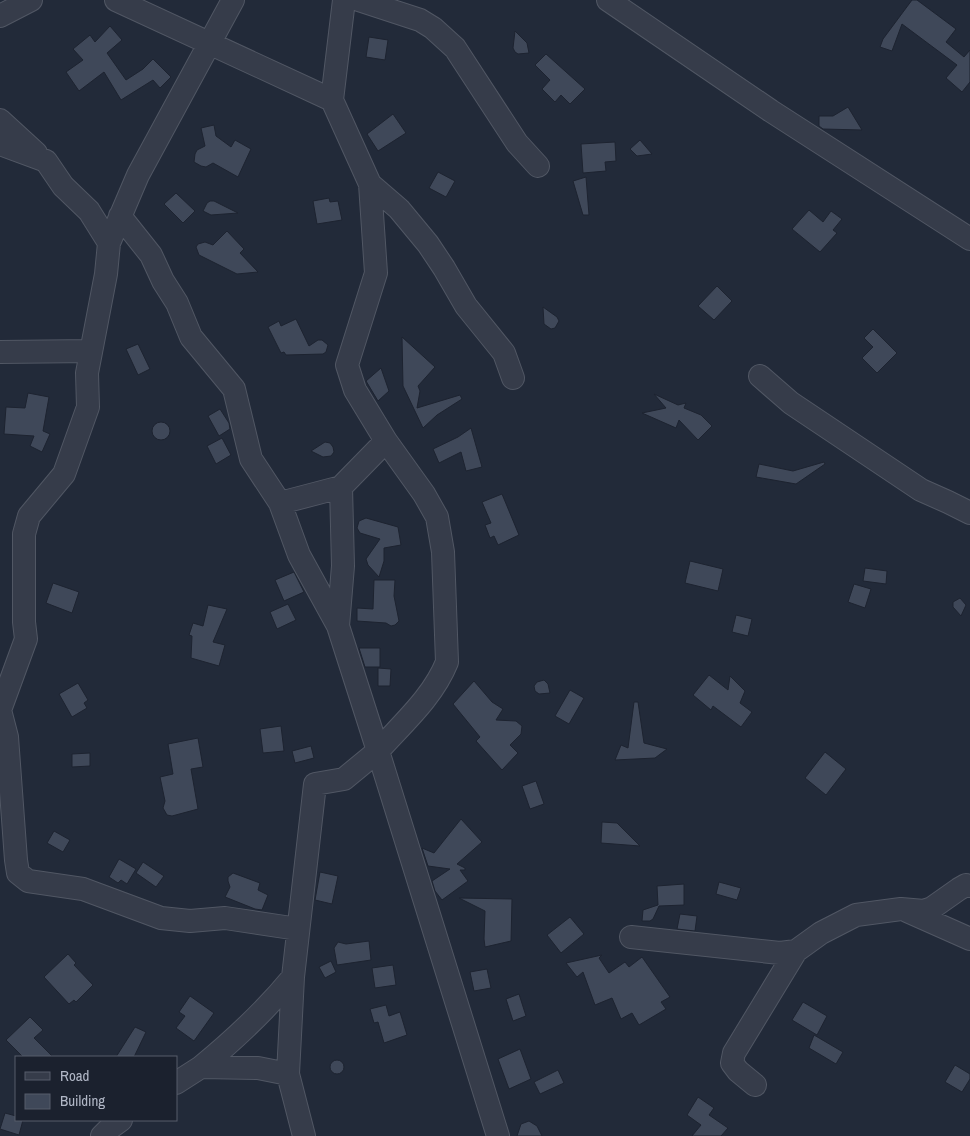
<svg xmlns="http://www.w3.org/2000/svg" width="970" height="1136" font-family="'Archivo Narrow',sans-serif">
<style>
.building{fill:#3f4859;stroke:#1d2330}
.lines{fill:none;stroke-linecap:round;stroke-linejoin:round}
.minor-casing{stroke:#515764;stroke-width:24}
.minor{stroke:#363c4a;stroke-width:22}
</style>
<rect width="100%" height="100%" fill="#222a39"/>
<path class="building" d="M912,0H917L956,29L946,42L964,57L970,50V82L962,92L946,78L957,65L902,24L892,51L880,47L883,39Z
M110,26L122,40L107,53L126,80L143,69L153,59L171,77L160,88L153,80L121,100L104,72L79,91L66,72L83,60L73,49L90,35L95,42Z
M515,31L527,43L529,53L518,54L515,52L513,48Z
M369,37L388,40L385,60L366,57Z
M546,54L585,89L570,104L561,95L555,102L542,89L550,80L535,65Z
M848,107L862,130L823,129L819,126V116H833Z
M393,114L406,133L378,151L367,134Z
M214,125L216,136L231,147L235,140L251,149L238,177L213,163L206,167L201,166L194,162L195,154L197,150L205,146L201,128Z
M640,140L652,154L637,156L630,149Z
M615,142L616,161L605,162L606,171L583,173L581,144Z
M438,172L455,181L446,197L429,188Z
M586,177L589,215H583L573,181Z
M176,193L195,211L183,223L164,204Z
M329,198L330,202L338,201L342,220L317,224L313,201Z
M210,201H214L238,213L211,215L203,211L207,203Z
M809,210L823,222L831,211L842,219L833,230L837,233L820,252L792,229Z
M227,231L244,249L240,253L258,272L237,274L199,255L196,247L198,244L205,242L213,245Z
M717,286L732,301L714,320L698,306Z
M543,307L557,317L559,321L555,328L551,329L544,324Z
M296,319L309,346L318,340H322L328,345L326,352L323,354L286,355L284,352L281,353L268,327L279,321L281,326Z
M873,329L897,353L877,373L862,358L873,347L864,338Z
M402,337L435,367L418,386L420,391L417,408L460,395L462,399L437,415L423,428L403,386Z
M138,344L150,369L138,375L126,349Z
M381,368L389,391L378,401L366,381Z
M28,393L49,397L43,431L50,434L42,452L30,446L34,436L4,434L6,407L25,408Z
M654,394L678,405L686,403L684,408L701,415L712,426L698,440L679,420L676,428L642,413L666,408Z
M220,409L229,423L230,429L219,436L208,416Z
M152 431a9 9 0 1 1 18 0a9 9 0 1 1-18 0Z
M471,428L482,467L466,471L461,452L439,463L433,449L458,437Z
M222,438L231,455L216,464L207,446Z
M325,442L330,443L333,447L334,452L331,456L323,457L311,451Z
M824,462L825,464L796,484L756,477L759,464L793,471Z
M502,494L519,535L498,545L494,536L490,538L485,525L491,523L482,502Z
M366,518L398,527L401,545L384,548V561L379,577L368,565L366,559L380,539L360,533L357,528L359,521Z
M690,561L723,569L718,591L685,583Z
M865,568L887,571L886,584L863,581Z
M294,572L304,592L284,601L275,580Z
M374,580H395L394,596L399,621L395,625L391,626L386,623L357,621V608L373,609Z
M53,583L79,592L72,613L46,603Z
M854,584L871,589L865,608L848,602Z
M960,598L966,605L961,616L953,607V602Z
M288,604L296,620L277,629L270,612Z
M208,605L227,609L213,642L225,645L219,666L191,658L192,636L189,635L193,623L203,626Z
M736,615L752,619L748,636L732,632Z
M359,648H380V667H365Z
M378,668L391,669L390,686H378Z
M709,675L728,690L730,676L745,691L740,703L752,712L741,727L713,706L711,710L693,695Z
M544,680L548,684L550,693L539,694L535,691L534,686L537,682Z
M474,681L492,702L503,709L496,720L516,721L522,726L521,734L510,745L518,753L502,770L476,741L480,737L453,704Z
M78,683L88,700L84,703L87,708L72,717L59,694Z
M570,690L584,698L569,724L555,716Z
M634,702H638L644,743L667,749L655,758L615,760L621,745L628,748Z
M281,726L284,751L263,753L260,729Z
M198,738L203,767L191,769L198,809L172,816L167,815L163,808L165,801L160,777L173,774L168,744Z
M311,746L314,758L295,763L292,751Z
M825,752L846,769L826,795L805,778Z
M90,753V766L72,767V754Z
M536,781L544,804L530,809L522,786Z
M461,819L482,842L457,864L465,868V870H460L468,881L442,900L435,891L432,881L450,869L428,866L422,848L434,853Z
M602,822L617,823L640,846L601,843Z
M54,831L70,840L63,852L47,843Z
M119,859L136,869L127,884L121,880L118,883L109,877Z
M143,862L164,876L156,887L136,873Z
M320,872L338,876L332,904L315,900Z
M233,873L260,883L258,890L268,895L262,910L255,909L225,897L230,887L228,881V877Z
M719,882L741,888L737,900L716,894Z
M684,884V905L659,906L653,919L650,921H642L643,910L658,905L657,886Z
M459,898L512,899L511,941L485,947L484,939L485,911Z
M680,914L697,916L695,931L677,929Z
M570,917L584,934L561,953L547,935Z
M369,941L371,960L337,965L334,948L338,942L346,944Z
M68,954L76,963L74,965L93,985L76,1002L74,1000L69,1004L44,977Z
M602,955L599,958L609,973L625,962L629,967L642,957L670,997L661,1002L666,1009L639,1025L632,1013L621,1019L612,998L595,1005L583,972L577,977L566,963Z
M331,961L336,972L325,978L319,967Z
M393,965L396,985L375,988L372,968Z
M487,969L491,988L474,991L470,972Z
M519,994L526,1016L513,1021L506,999Z
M190,996L214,1013L194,1041L176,1028L185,1016L179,1012Z
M803,1002L827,1016L817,1035L792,1020Z
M386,1005L389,1016L400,1012L407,1035L384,1043L378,1022L374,1023L370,1009Z
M30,1017L43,1030L34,1038L53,1057H23L6,1040Z
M135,1027L146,1032L134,1057H116Z
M814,1035L843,1052L836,1064L809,1048Z
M520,1049L531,1079L509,1089L498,1059Z
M330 1067a7 7 0 1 1 14 0a7 7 0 1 1-14 0Z
M955,1065L970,1074V1079L962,1092L945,1082Z
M558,1070L564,1083L540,1094L534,1082Z
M698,1097L714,1108L709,1115L728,1128L721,1136H692L701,1125L687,1115Z
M5,1113L16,1116V1120H23L19,1135L0,1129Z
M529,1121L537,1126L542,1136H517L521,1124Z"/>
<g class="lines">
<defs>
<path id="minor" d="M116,0L332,100L370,184L376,273L347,365L355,390L386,441L341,487L280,503
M233,0L138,175L109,243L106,274L87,373L88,407L64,474L29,516L24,534V622L26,639L0,710L7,737L16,860L18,873L28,881L83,889L161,918L190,921L225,918L298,929
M359,0L420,20L433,28L455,48L517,143L538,166
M608,0L771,111L970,239
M0,16L31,0
M332,100L344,0
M0,120L36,153
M0,144L46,161L63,186L89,211L109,243
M370,184L399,209L428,244L444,268L466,306L504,353L513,378
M120,216L151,255L163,281L177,303L191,337L234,389L251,459L280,503L299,555L338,626L378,751L344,779L315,784L293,977L288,1074L304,1136
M0,352L91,351
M760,376L791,403L921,490L948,502L970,513
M386,441L424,494L437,517L443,552L447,662C433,697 403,723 378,751L498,1136
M338,626L343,566L341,487
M907,911L970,939
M631,937L780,953L796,951
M201,1067C235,1039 266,1010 293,977
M176,1083L201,1067L258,1068L288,1074
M755,1085L738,1071L732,1063L734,1053L796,951L821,933L856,915L901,909L924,911L932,908L959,889L966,885L970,886
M102,1136L110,1128L121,1120"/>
</defs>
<use href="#minor" class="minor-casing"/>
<use href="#minor" class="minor"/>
</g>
<rect x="15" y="1056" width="162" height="65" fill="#1b212e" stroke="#575d6b"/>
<rect x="25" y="1072" width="25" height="8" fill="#363c4a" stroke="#575d6b"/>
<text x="60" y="1081" font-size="15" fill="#b1b7c6">Road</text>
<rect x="25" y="1094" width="25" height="15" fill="#3f4859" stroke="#575d6b"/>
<text x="60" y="1106" font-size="15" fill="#b1b7c6">Building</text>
</svg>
